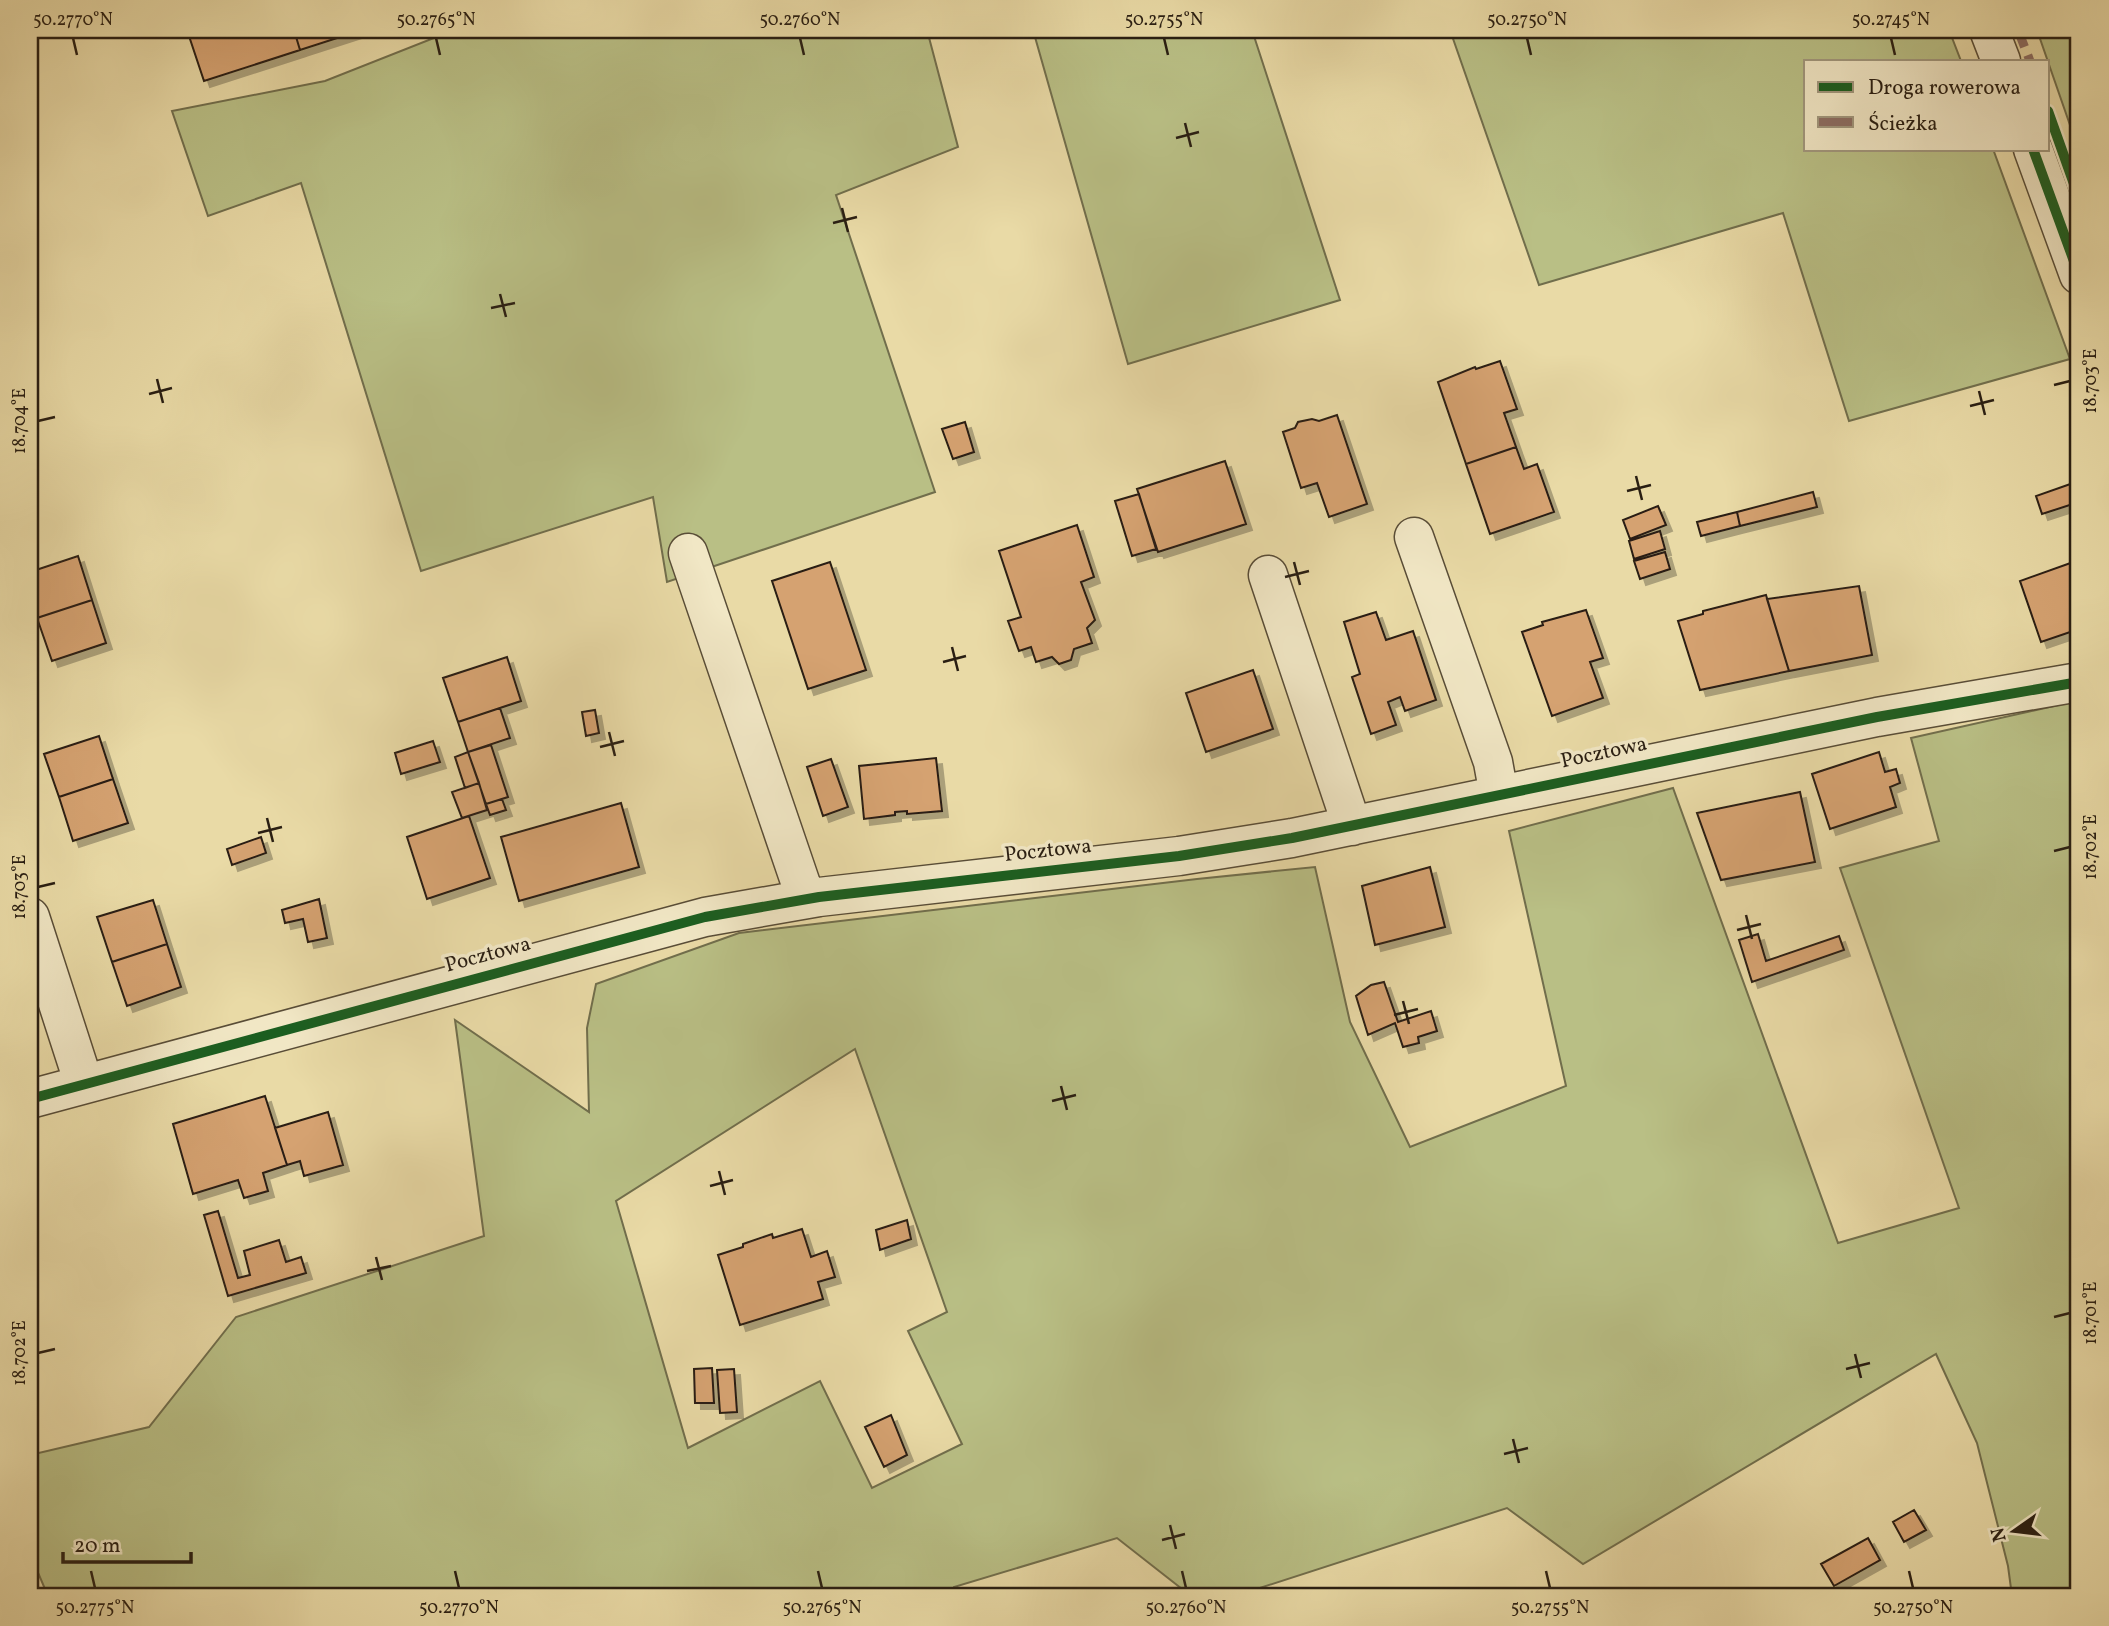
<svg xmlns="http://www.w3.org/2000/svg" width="2109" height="1626" font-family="Vollkorn,serif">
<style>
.green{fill:#b9bf85;stroke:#716e4c;stroke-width:2;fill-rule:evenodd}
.building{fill:#d5a271;stroke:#291e12;stroke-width:2;filter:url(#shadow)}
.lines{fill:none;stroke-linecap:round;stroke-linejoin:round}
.minor-casing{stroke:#594d37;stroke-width:41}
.minor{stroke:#f1e7c5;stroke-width:38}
.quiet{stroke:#8d6e63;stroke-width:9;stroke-dasharray:18 9;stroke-linecap:butt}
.cycleway-casing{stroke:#f1e7c5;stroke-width:15}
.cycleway{stroke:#1b5e20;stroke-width:10}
.ticks{fill:none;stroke:#291e12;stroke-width:2.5}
.labels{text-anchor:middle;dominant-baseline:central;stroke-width:7;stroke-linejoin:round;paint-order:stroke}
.street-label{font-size:21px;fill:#291e12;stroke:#f1e7c5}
.neatline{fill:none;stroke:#291e12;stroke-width:2.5}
.ticks-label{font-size:18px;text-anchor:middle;fill:#291e12}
</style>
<defs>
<filter id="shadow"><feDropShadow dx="6" dy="6" stdDeviation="0" flood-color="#0004"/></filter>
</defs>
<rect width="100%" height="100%" fill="#e9daa6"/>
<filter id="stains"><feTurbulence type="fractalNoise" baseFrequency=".00286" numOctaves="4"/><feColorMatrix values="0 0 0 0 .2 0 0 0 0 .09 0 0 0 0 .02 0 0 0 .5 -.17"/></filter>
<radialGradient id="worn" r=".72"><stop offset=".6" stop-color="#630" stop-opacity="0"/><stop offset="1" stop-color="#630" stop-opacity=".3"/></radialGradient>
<path class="green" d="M454,30H927L958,147L836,195L935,492L667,582L653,497L421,571L301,183L208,216L172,111L325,81Z
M1033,30H1252L1340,300L1128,364Z
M1450,30H1949L1961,61H1806V149H1993L2070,359L1849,421L1783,213L1539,285Z
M2037,30H2079V151Z
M2076,701L2079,710V1596H2012L2008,1566L1977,1443L1936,1354L1583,1564L1507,1508L1235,1596H1191L1117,1538L954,1587L952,1596H48L30,1554V1455L149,1427L236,1317L484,1236L455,1020L589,1112L587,1028L596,984L739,933L1197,879L1315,867L1350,1022L1410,1147L1566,1086L1509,831L1673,788L1838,1243L1959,1208L1840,868L1939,841L1911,738ZM855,1049L947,1312L908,1331L962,1444L872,1488L820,1381L688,1448L616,1201Z"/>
<path class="building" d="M187,30H294L300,50L204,81Z
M294,30H362L300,50Z
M1500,361L1517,409L1504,413L1516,447L1466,464L1438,382L1475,367L1476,369Z
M1337,415L1367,504L1329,517L1317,483L1301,488L1283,432L1295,428L1298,422L1312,419L1319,421Z
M965,422L974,452L953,459L942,429Z
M1516,447L1524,469L1537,464L1554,512L1490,534L1466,464Z
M1225,461L1246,524L1158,552L1137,489Z
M2079,481V502L2042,514L2036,496Z
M1813,492L1817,507L1740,526L1737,512Z
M1139,494L1156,549L1132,556L1115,501Z
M1658,506L1666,525L1630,539L1623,520Z
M1737,512L1740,526L1701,536L1697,522Z
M1077,525L1094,577L1081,582L1095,620L1087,628L1092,643L1074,649L1071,660L1059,664L1052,657L1036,662L1031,647L1019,651L1008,621L1021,617L999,551Z
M1660,531L1665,549L1634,559L1629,541Z
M1665,552L1670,569L1640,579L1634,561Z
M78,556L92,600L37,618L30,594V572Z
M2079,560V629L2041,642L2020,581Z
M830,562L866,670L808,689L772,581Z
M1859,586L1872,655L1789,671L1767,599Z
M1766,595L1789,671L1700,690L1678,621L1703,614V611Z
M92,600L106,643L52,661L37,618Z
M1586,610L1603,658L1590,662L1603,698L1552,716L1522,632L1543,625L1542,622Z
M1376,612L1386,640L1413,631L1436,700L1405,711L1400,697L1388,702L1396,725L1371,734L1352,677L1360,674L1344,622Z
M507,657L521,701L458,722L443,678Z
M1253,670L1273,729L1206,752L1186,693Z
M500,708L510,738L468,752L458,722Z
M595,710L599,733L586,736L582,712Z
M99,736L113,779L59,797L44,754Z
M433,741L440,762L401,774L395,753Z
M491,745L508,797L486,804L468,752Z
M468,752L479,783L465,788L455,757Z
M1879,752L1885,772L1896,769L1900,783L1890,787L1896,807L1830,829L1812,774Z
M936,758L942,811L907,814V811L895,812V815L864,819L859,766Z
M831,759L848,807L823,816L807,767Z
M113,779L128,823L73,841L59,797Z
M479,783L487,810L462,818L452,792Z
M1800,792L1815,862L1721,880L1697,813Z
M502,799L506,810L490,815L486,804Z
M621,803L639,867L519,901L501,837Z
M469,816L490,878L427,899L407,837Z
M261,837L266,853L232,865L227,849Z
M1430,867L1445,927L1375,945L1362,886Z
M319,899L327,938L308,942L303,919L285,923L282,910Z
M153,900L167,944L112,962L97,917Z
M1758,934L1766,961L1839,936L1844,950L1752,982L1739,940Z
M167,944L181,987L127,1006L112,962Z
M1384,982L1398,1022L1431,1011L1437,1031L1418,1037L1419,1043L1403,1047L1395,1023L1368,1035L1356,996L1371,985Z
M265,1096L287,1165L263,1173L268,1191L244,1198L238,1180L193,1194L173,1124Z
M328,1112L343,1165L304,1176L300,1161L287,1165L275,1128Z
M218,1211L238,1278L250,1275L244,1251L279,1240L286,1262L301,1257L306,1273L228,1296L204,1215Z
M907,1220L911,1239L880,1250L876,1230Z
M802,1229L811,1257L827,1251L835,1277L818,1282L823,1299L740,1325L718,1255L743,1247V1244L772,1234L773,1238Z
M712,1368L714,1403H695L694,1369Z
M734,1369L737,1412L720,1413L717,1370Z
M891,1415L907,1455L884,1467L865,1427Z
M1914,1510L1926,1530L1904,1542L1893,1522Z
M1868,1538L1880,1560L1834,1586L1821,1564Z"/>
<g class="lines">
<defs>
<path id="minor" d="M1989,30L2001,61
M2033,149L2079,275
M1414,537L1493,762L1499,795
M688,553L806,899
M1268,575L1352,826
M30,917L84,1084
M30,1099L705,917L819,897L1179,856L1292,838L1877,717L2079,682"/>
</defs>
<use href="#minor" class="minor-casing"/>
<use href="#minor" class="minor"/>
<path class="quiet" d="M2018,30L2030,61"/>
<defs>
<path id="cycleway" d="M2048,111L2079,198
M2033,149L2079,275
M30,1099L705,917L819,897L1179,856L1292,838L1877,717L2079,682"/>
</defs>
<use href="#cycleway" class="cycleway-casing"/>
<use href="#cycleway" class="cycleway"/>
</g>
<path class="ticks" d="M73,38L77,55M436,38L440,55M800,38L804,55M1164,38L1168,55M1527,38L1531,55M1891,38L1895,55M1185,123L1191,147M1176,138L1199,132M842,208L848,232M833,223L857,217M500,294L506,317M491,308L515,303M157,379L163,403M2054,385L2070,381M1979,391L1985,415M149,394L172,388M1970,406L1994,400M38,421L55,417M1636,476L1642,500M1627,491L1651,485M1294,562L1300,585M1285,577L1309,571M952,647L958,671M943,662L966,656M609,732L615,756M600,747L624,741M267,818L273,842M258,833L282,827M2054,851L2070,847M38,887L55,883M1746,915L1752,939M1737,930L1761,924M1403,1001L1409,1024M1394,1015L1418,1009M1061,1086L1067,1110M1052,1101L1076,1095M719,1171L725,1195M710,1186L733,1180M376,1257L382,1280M367,1271L391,1266M2054,1317L2070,1313M38,1353L55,1349M1855,1354L1861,1378M1846,1369L1870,1363M1513,1439L1519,1463M1504,1454L1528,1448M1170,1525L1176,1549M1162,1540L1185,1534M91,1571L95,1588M455,1571L459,1588M818,1571L822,1588M1182,1571L1186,1588M1546,1571L1550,1588M1909,1571L1913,1588"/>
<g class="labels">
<g class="street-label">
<text transform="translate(1604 753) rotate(-12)">Pocztowa</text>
<text transform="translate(1048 851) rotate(-6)">Pocztowa</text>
<text transform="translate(488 955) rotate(-15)">Pocztowa</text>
</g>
</g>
<rect width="2109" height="1626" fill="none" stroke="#e9daa6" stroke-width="77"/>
<rect x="1804" y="60" width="245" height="91" fill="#f1e7c5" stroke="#a1977d" stroke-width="2"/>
<rect x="1818" y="82" width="35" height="10" fill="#1b5e20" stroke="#a1977d" stroke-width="2"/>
<text x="1868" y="94" font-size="21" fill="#291e12">Droga rowerowa</text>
<rect x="1818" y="117" width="35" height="10" fill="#8d6e63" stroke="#a1977d" stroke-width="2"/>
<text x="1868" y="130" font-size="21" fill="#291e12">Ścieżka</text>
<g transform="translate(2014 1531) rotate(256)" stroke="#f1e7c5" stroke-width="5" paint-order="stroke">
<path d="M0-5L12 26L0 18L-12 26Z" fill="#291e12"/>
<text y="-10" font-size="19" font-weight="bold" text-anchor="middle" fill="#291e12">N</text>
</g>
<path d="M63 1552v10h128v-10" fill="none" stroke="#291e12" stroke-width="3.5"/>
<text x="74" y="1552" font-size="21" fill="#291e12" stroke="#f1e7c5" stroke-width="5" paint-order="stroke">20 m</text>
<rect x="38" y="38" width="2032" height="1550" class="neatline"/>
<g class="ticks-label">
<text x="73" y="25">50.2770°N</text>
<text x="436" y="25">50.2765°N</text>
<text x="800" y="25">50.2760°N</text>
<text x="1164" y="25">50.2755°N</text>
<text x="1527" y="25">50.2750°N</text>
<text x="1891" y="25">50.2745°N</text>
<text transform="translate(2090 381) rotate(-90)" y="6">18.703°E</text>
<text transform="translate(19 421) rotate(-90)" y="6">18.704°E</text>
<text transform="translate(2090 847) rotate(-90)" y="6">18.702°E</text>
<text transform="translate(19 887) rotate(-90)" y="6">18.703°E</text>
<text transform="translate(2090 1313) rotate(-90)" y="6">18.701°E</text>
<text transform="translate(19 1353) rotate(-90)" y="6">18.702°E</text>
<text x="95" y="1613">50.2775°N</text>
<text x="459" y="1613">50.2770°N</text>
<text x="822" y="1613">50.2765°N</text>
<text x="1186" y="1613">50.2760°N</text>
<text x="1550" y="1613">50.2755°N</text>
<text x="1913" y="1613">50.2750°N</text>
</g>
<rect width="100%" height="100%" filter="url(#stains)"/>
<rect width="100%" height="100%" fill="url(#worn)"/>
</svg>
